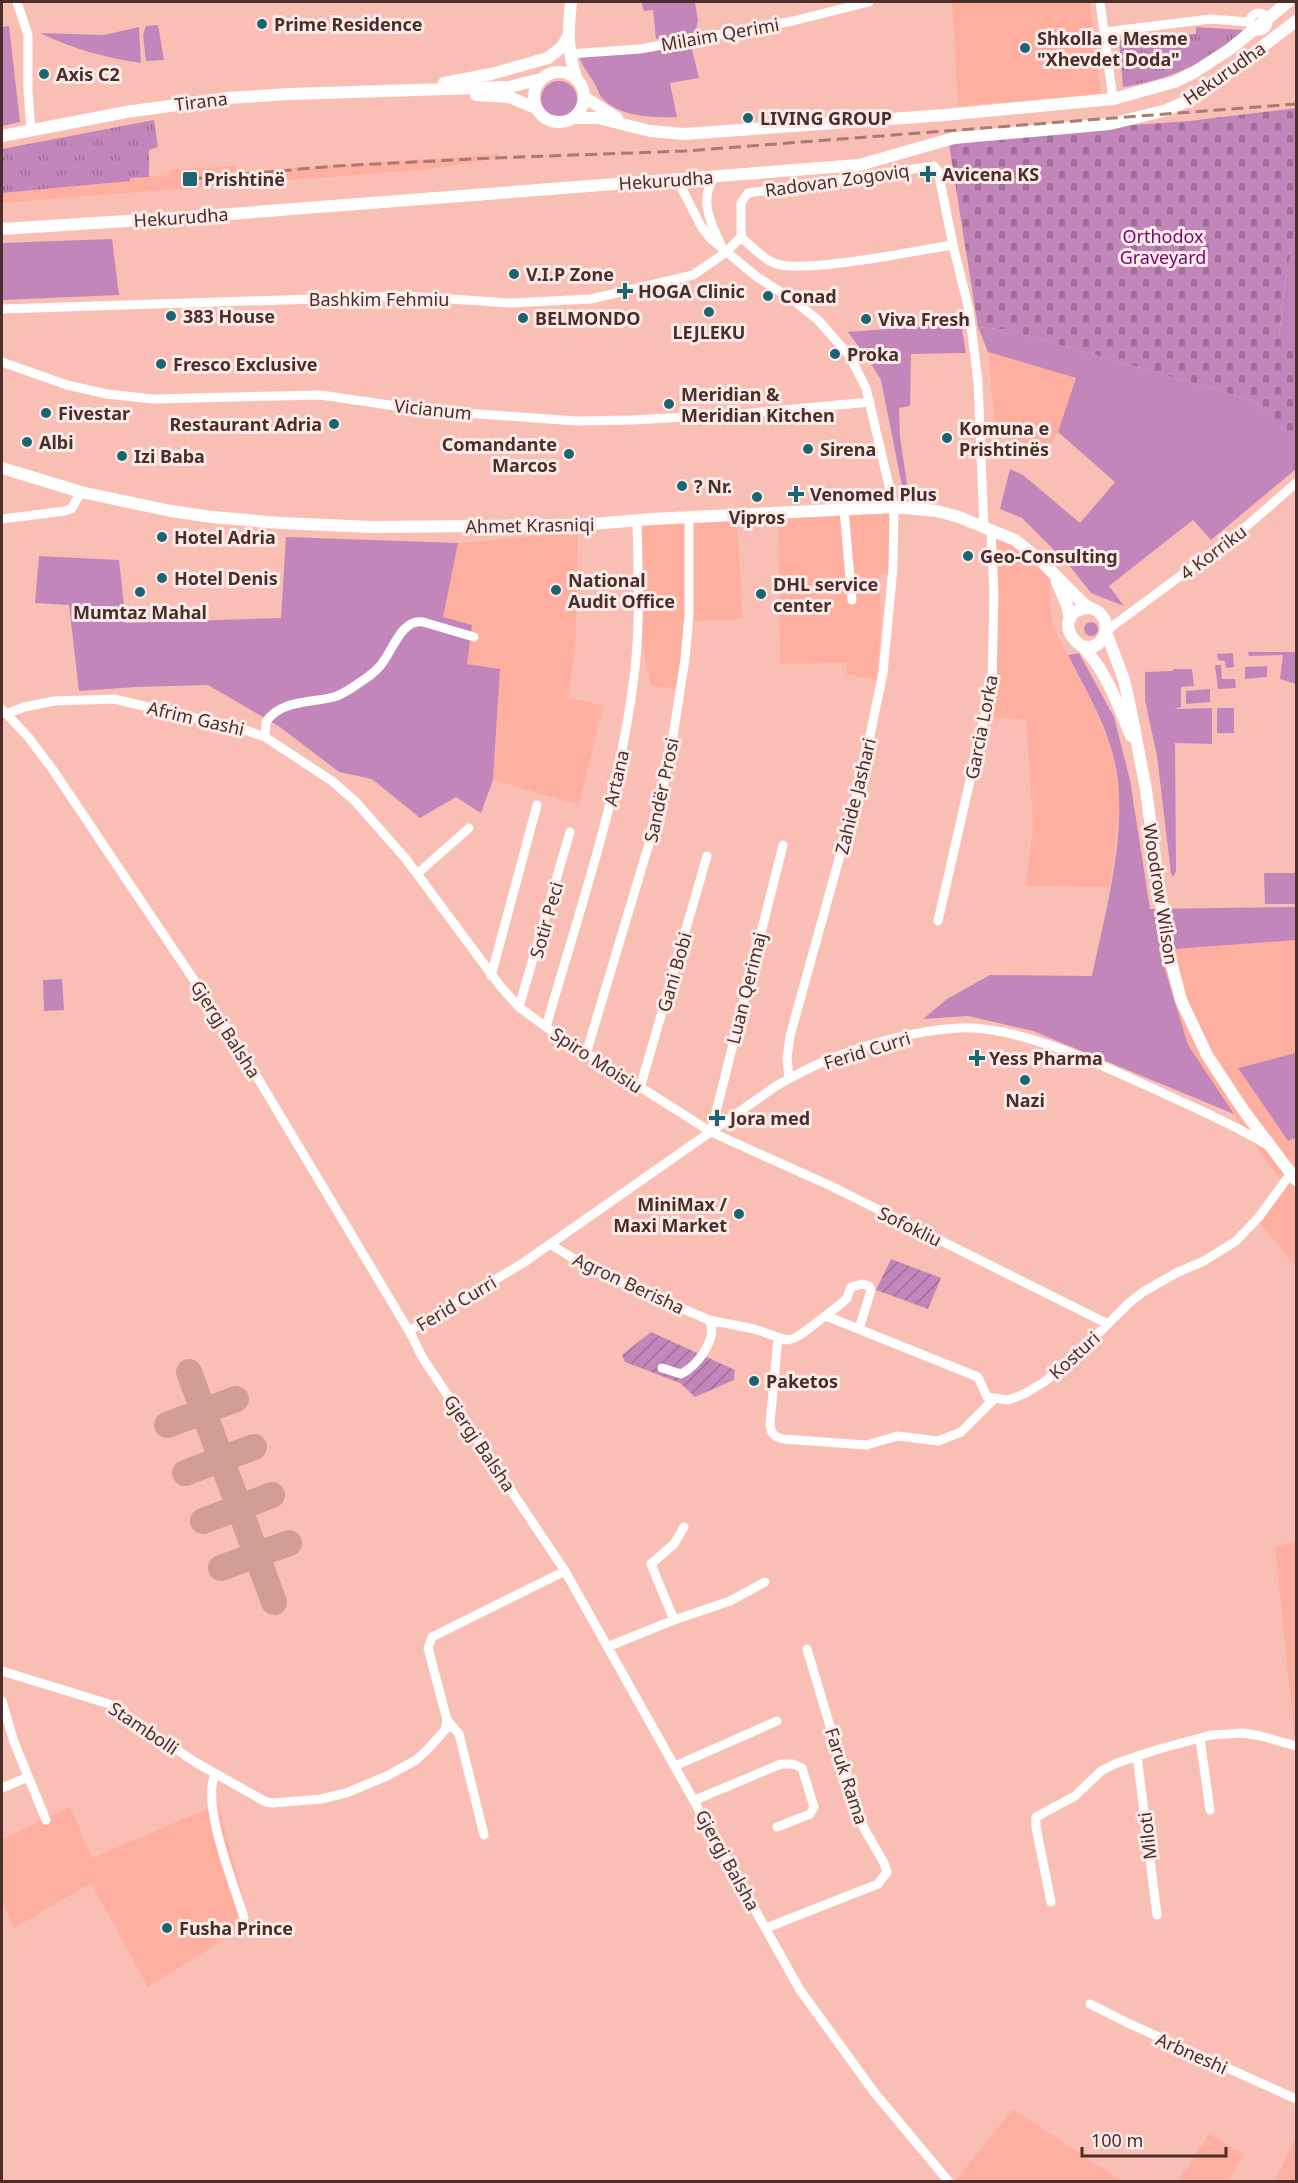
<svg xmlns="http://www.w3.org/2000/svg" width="1298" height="2183" font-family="'Noto Sans',sans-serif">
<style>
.built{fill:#ffafa0}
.grass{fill:#c286bb}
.cemetery{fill:url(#cemetery-stones)}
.park{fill:url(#park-tufts)}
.garden{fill:url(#garden-furrows)}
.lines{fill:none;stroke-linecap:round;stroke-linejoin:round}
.taxiway{stroke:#d19d94;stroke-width:26}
.minor{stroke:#fff;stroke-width:9}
.major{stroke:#fff;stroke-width:12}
.rail{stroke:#a87b73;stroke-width:3;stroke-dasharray:12 6;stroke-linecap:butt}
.poi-dot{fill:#1b6571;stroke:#fcece9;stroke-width:2}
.labels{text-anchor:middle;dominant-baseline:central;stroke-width:6;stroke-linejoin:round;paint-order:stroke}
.poi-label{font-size:18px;font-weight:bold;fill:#4b2e29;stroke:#fcece9;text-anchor:start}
.street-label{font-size:18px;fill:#4b2e29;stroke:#fcece9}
.park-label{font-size:18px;fill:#7b0275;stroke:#fcece9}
</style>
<defs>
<pattern id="cemetery-stones" width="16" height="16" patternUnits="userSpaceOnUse" patternTransform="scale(1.5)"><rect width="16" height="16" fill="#c286bb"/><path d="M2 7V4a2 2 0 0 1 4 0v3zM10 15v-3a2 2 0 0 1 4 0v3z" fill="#a06e98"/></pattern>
<pattern id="park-tufts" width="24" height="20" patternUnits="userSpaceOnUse" patternTransform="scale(1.5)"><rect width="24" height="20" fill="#c286bb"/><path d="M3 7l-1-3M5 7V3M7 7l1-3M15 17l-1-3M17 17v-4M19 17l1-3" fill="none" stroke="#a06e98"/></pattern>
<pattern id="garden-furrows" width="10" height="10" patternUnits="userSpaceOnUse" patternTransform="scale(1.5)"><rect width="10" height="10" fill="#c286bb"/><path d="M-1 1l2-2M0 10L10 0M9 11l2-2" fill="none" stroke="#a06e98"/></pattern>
</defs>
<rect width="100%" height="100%" fill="#fabfb4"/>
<path class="built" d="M952,2H1090L1101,94L958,106Z
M498,154V158L431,169L2,203V193L130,181V178L169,175V170L236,166L237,172Z
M988,352L1076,378L1058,432L1047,449L996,435Z
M894,507L893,568L886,574L879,575L881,630L876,680L846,674L847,663L780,664L778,520L737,523L743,619L692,621L686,692L651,685L641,637L637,520Z
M991,530L1048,568L1052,625L1095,709L1113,755L1120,803L1110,887L1026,886L1033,824L1026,719L995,718L986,703L992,684L988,533Z
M578,532L576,641L568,698L603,705L579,805L493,780L500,669L467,664L443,617L458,543Z
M1296,940V1053L1238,1068L1288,1141L1296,1138V1267L1256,1218L1283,1183L1254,1144L1188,1045L1159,949Z
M1296,1541V1751L1275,1547Z
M218,1804L250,1923L148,1987L91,1883L14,1928L2,1901V1839L70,1807L92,1858Z
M1013,2109L1121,2181H957L956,2180Z
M1209,2134L1244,2154L1228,2181H1178Z
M1296,2136V2181H1275Z"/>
<path class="grass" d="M641,2H695L698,21L695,34L656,39L653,10L644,11Z
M158,25L164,60L146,61L143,35L146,26Z
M9,26L20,122L2,126V27Z
M139,27L141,63C103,57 76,50 40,33L104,35Z
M691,45L699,78L670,83L677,117C654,118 619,117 602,98C598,93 597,86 593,81C588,73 583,67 579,57Z
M541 99a18 18 0 1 1 36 0a18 18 0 1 1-36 0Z
M1296,222V341L1279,337L1284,290Z
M112,239L119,295L2,300V243Z
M961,323L966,353L911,354L910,406L899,408L900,437L907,484L902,486L881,380L870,362L848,332Z
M978,327L1008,330L1255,401L1294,439L1296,438V469L1211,540L1193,520L1109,586L1124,606L1091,593L1068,564L1022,518L1000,509L1010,469L1023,475L1080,523L1115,482L1058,432L1076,378L988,352Z
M286,537L458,543L443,617L472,625L467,664L500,669L493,780L481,813L456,797L420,818L372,779L339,772L280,727L208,685L136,687L79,691L69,605L35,603L39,556L119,560L126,623L281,618Z
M1084 629a7 7 0 1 1 14 0a7 7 0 1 1-14 0Z
M1248,652H1296V684L1280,679L1283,655L1249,656Z
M1079,653L1114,717L1130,780L1150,909L1296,907V940L1159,950L1188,1045L1234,1114L1033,1031L968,1016L923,1019L947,999L990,975L1092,976C1106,910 1131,821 1113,755C1104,720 1084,687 1068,655Z
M1233,653L1234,667L1226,668L1225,661L1218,660L1217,654Z
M1215,665H1221L1222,679H1235L1236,688L1218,689Z
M1267,666V677L1245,679V667Z
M1173,669H1192L1194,686L1181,687V707L1174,709L1212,708V744L1175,743L1176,871L1173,877L1171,873L1157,756L1145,700V672L1173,671Z
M1210,689V702L1186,704V691Z
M1217,708H1234V733H1217Z
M1264,873H1296V904H1265Z
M62,979L64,1010L44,1011L43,980Z
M1296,1053V1138L1288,1141L1238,1068Z"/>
<path class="cemetery" d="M1296,108V222L1284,290L1279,336L1296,341V438L1295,440L1255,401L1008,330L978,327L948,138L1189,121Z"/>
<path class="park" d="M1196,27L1243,30C1239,36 1232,41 1226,45C1195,69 1160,81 1123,87L1119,40L1196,34Z
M154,120L158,147L149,150V177L130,178V181L2,193V149Z"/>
<path class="garden" d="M891,1259L941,1278L928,1309L876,1290Z
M651,1332L735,1370L734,1380L695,1397L680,1383L625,1362L622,1355Z"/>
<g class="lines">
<path class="taxiway" d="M189,1372L274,1602
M167,1425L236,1399
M185,1473L254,1447
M203,1521L272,1495
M221,1568L289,1543"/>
<path class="minor" d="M17,2L28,35V91L31,130
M1100,2L1113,99
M1250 22a9 9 0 1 1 18 0a9 9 0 1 1-18 0Z
M1105,32L1210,19L1250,22
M569,54L640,49L793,21L869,2
M715,177C698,198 711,224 721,245
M677,179L701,226L710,238L757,277L789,297L818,320L849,355L866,388L894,507L893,568L883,673L860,783L790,1036L787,1058L789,1079
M953,245C917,250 802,275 774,263C762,258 751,246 741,237V203L748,193L934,166L938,171L953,245L969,310L974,349L978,382L984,527
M2,309L406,296L511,303L591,299L693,275L725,253L741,237
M2,362L67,385L107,394L153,399L321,395L423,410L576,421L632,420L741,414L870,402
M844,510L852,600
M2,519L65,511L72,508L81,492
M1106,631L1241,531L1296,483
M2,709L29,738L53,770L241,1050L412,1336L422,1357L565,1571L800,1990L874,2092L949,2182
M6,714L24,707L54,701L114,699L242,729L265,737L332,781L355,801L406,859L501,987L519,1007L546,1027L711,1132L831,1186L1108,1324
M265,737L266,722C280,700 311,703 334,697C344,694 353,687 362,681C368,677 375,672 380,666C392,653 401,618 423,622L474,637
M417,874L469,828
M938,921L992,684L994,593L991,530
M491,976L537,805
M519,1007L570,832
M546,1027C578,914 618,801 633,684C641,630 638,574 637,520
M586,1054L657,817L672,743L685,659L689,615V517
M640,1088L707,856
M711,1132L783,845
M550,1244L587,1267L609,1277L709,1320C719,1338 697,1366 681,1374L662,1368
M826,1316L978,1377L987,1397L1008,1400L1024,1394L1044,1382L1066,1365L1129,1303L1143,1292L1176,1273L1204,1261L1236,1241L1259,1217L1291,1173
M709,1320L754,1329L787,1340L795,1338L807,1330L842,1303L847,1298L851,1287L862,1284L869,1286L871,1290L859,1329
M409,1331L523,1263L776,1086C791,1078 806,1069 821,1063C863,1045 912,1031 958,1028C1019,1024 1109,1069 1165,1094C1199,1110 1235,1125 1267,1145
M778,1338L770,1423C771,1433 772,1436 783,1439L866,1445L898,1436L938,1441L961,1432L994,1399
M674,1620L651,1564L674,1544L684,1527
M607,1647L674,1620L730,1601L765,1582
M2,1671L109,1704L195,1762L266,1802L273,1803L321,1799L346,1793L387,1776L416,1760L427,1750L445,1730L447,1720L428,1648L432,1637L565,1571
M2,1701L14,1742L46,1820
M447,1720L459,1734L484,1835
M1200,1739L1210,1810
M1137,1756L1157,1915
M675,1766L777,1721
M215,1774C201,1805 234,1884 244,1918
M2,1788L28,1777
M695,1800L781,1764H793L802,1768L814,1807L810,1814L777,1827
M1051,1902L1036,1827V1817L1075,1796L1101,1771L1117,1763L1159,1749L1211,1735L1243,1733L1261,1736L1296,1746
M766,1928L878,1884L887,1872L884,1863L865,1830L854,1807L807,1649
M1090,2004L1130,2024L1296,2099"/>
<path class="major" d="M571,2C568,32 567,48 576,78
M534 97a25 25 0 1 1 50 0a25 25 0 1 1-50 0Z
M444,83L491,74L548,58L562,47L568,36
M476,95L509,97L536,108
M584,97L617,118
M573,118H598L650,131L684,134L945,115L1113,99L1174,82L1193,73L1230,49L1288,2
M2,136L126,112L228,98L290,94L509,87L541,79
M2,229L204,216L859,165L954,138L1110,124L1167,110L1196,97L1296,21
M2,468L81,492L171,511L212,517L281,523L371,527L580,525L652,519L894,507L937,511L959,517L1015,540L1040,560L1085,605L1099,612L1105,620L1106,632L1124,680L1130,706L1146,790L1166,942L1181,1000L1207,1055L1224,1081L1244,1111L1296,1180
M1057,582L1067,605L1070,619
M1089,608C1042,611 1087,676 1106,632
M1082,646C1106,670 1118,705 1131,736"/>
<path class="rail" d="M190,179L335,166L493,158L685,151L1296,104"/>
</g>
<g class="poi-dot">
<circle cx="262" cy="24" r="6"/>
<circle cx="1025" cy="48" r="6"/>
<circle cx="44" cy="74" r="6"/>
<circle cx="748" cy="118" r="6"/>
<path d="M925 165h6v6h6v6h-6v6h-6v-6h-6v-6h6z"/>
<rect x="182" y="171" width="16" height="16" rx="3"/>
<circle cx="514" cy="274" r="6"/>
<path d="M622 282h6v6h6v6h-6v6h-6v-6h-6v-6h6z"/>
<circle cx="768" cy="296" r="6"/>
<circle cx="709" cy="312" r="6"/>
<circle cx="171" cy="316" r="6"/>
<circle cx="523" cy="318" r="6"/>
<circle cx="866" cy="319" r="6"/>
<circle cx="835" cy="354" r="6"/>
<circle cx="161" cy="364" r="6"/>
<circle cx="669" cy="404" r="6"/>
<circle cx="46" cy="413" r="6"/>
<circle cx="334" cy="424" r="6"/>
<circle cx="947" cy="438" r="6"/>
<circle cx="27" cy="442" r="6"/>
<circle cx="808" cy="449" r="6"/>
<circle cx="569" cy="454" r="6"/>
<circle cx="122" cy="456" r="6"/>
<circle cx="682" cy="486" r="6"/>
<path d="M793 485h6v6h6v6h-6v6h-6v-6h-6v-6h6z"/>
<circle cx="757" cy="497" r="6"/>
<circle cx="162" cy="537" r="6"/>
<circle cx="968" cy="556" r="6"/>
<circle cx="162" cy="578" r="6"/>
<circle cx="556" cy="590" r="6"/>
<circle cx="140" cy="592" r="6"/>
<circle cx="761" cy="594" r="6"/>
<path d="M974 1049h6v6h6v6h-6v6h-6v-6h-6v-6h6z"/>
<circle cx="1025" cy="1080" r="6"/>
<path d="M714 1109h6v6h6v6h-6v6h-6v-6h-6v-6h6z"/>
<circle cx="739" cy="1214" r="6"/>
<circle cx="754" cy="1381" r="6"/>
<circle cx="167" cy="1928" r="6"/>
</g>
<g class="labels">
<g class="poi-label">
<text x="274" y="24">Prime Residence</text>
<text x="1037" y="38">Shkolla e Mesme<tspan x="1037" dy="21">"Xhevdet Doda"</tspan></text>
<text x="56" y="74">Axis C2</text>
<text x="760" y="118">LIVING GROUP</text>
<text x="942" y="174">Avicena KS</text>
<text x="204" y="179">Prishtinë</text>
<text x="526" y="274">V.I.P Zone</text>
<text x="638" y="291">HOGA Clinic</text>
<text x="780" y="296">Conad</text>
<text x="183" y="316">383 House</text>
<text x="535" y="318">BELMONDO</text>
<text x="878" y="319">Viva Fresh</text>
<text x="709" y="332" text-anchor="middle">LEJLEKU</text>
<text x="847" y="354">Proka</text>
<text x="173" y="364">Fresco Exclusive</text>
<text x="681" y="394">Meridian &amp;<tspan x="681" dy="21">Meridian Kitchen</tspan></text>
<text x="58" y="413">Fivestar</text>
<text x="322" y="424" text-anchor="end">Restaurant Adria</text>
<text x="959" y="428">Komuna e<tspan x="959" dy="21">Prishtinës</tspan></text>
<text x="39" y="442">Albi</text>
<text x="557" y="444" text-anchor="end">Comandante<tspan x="557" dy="21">Marcos</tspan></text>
<text x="820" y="449">Sirena</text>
<text x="134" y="456">Izi Baba</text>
<text x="694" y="486">? Nr.</text>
<text x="810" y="494">Venomed Plus</text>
<text x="757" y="517" text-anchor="middle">Vipros</text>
<text x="174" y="537">Hotel Adria</text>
<text x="980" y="556">Geo-Consulting</text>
<text x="174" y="578">Hotel Denis</text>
<text x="568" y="580">National<tspan x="568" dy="21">Audit Office</tspan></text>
<text x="773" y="584">DHL service<tspan x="773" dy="21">center</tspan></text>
<text x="140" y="612" text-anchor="middle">Mumtaz Mahal</text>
<text x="989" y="1058">Yess Pharma</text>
<text x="1025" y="1100" text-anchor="middle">Nazi</text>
<text x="730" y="1118">Jora med</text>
<text x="727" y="1204" text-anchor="end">MiniMax /<tspan x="727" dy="21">Maxi Market</tspan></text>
<text x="766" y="1381">Paketos</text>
<text x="179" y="1928">Fusha Prince</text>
</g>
<g class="street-label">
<text transform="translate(720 34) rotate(-10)">Milaim Qerimi</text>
<text transform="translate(1224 73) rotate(-35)">Hekurudha</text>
<text transform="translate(201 101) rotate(-7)">Tirana</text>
<text transform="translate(666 180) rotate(-4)">Hekurudha</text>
<text transform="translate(837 180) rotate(-8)">Radovan Zogoviq</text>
<text transform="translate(181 217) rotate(-4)">Hekurudha</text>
<text x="379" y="299">Bashkim Fehmiu</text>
<text transform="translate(433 409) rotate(6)">Vicianum</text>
<text transform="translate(530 525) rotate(-1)">Ahmet Krasniqi</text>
<text transform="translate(1213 552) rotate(-37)">4 Korriku</text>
<text transform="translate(196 718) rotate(13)">Afrim Gashi</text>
<text transform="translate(981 727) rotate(-79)">Garcia Lorka</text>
<text transform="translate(616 778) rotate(-77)">Artana</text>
<text transform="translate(661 790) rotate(-78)">Sandër Prosi</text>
<text transform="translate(855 796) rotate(-76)">Zahide Jashari</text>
<text transform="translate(1161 894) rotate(81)">Woodrow Wilson</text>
<text transform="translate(546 920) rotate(-74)">Sotir Peci</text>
<text transform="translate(674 972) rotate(-74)">Gani Bobi</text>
<text transform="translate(746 988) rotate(-76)">Luan Qerimaj</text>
<text transform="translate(226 1029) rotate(57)">Gjergj Balsha</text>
<text transform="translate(867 1050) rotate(-17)">Ferid Curri</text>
<text transform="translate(597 1060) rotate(33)">Spiro Moisiu</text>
<text transform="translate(910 1226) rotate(26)">Sofokliu</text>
<text transform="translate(629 1283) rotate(25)">Agron Berisha</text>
<text transform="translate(456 1303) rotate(-31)">Ferid Curri</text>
<text transform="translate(1074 1355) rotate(-42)">Kosturi</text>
<text transform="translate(480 1443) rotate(56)">Gjergj Balsha</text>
<text transform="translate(144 1728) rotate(34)">Stambolli</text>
<text transform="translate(847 1776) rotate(72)">Faruk Rama</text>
<text transform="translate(1147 1836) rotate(-97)">Miloti</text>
<text transform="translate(728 1860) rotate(61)">Gjergj Balsha</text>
<text transform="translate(1192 2053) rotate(24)">Arbneshi</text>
</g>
<g class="park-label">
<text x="1163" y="236">Orthodox<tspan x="1163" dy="21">Graveyard</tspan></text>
</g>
</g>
<rect width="1298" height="2183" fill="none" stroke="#4b2e29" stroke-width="6"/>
<path d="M1082 2147v9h144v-9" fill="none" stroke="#4b2e29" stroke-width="3"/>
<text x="1091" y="2147" font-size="18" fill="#4b2e29" stroke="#fcece9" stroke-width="4.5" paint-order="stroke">100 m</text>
</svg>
